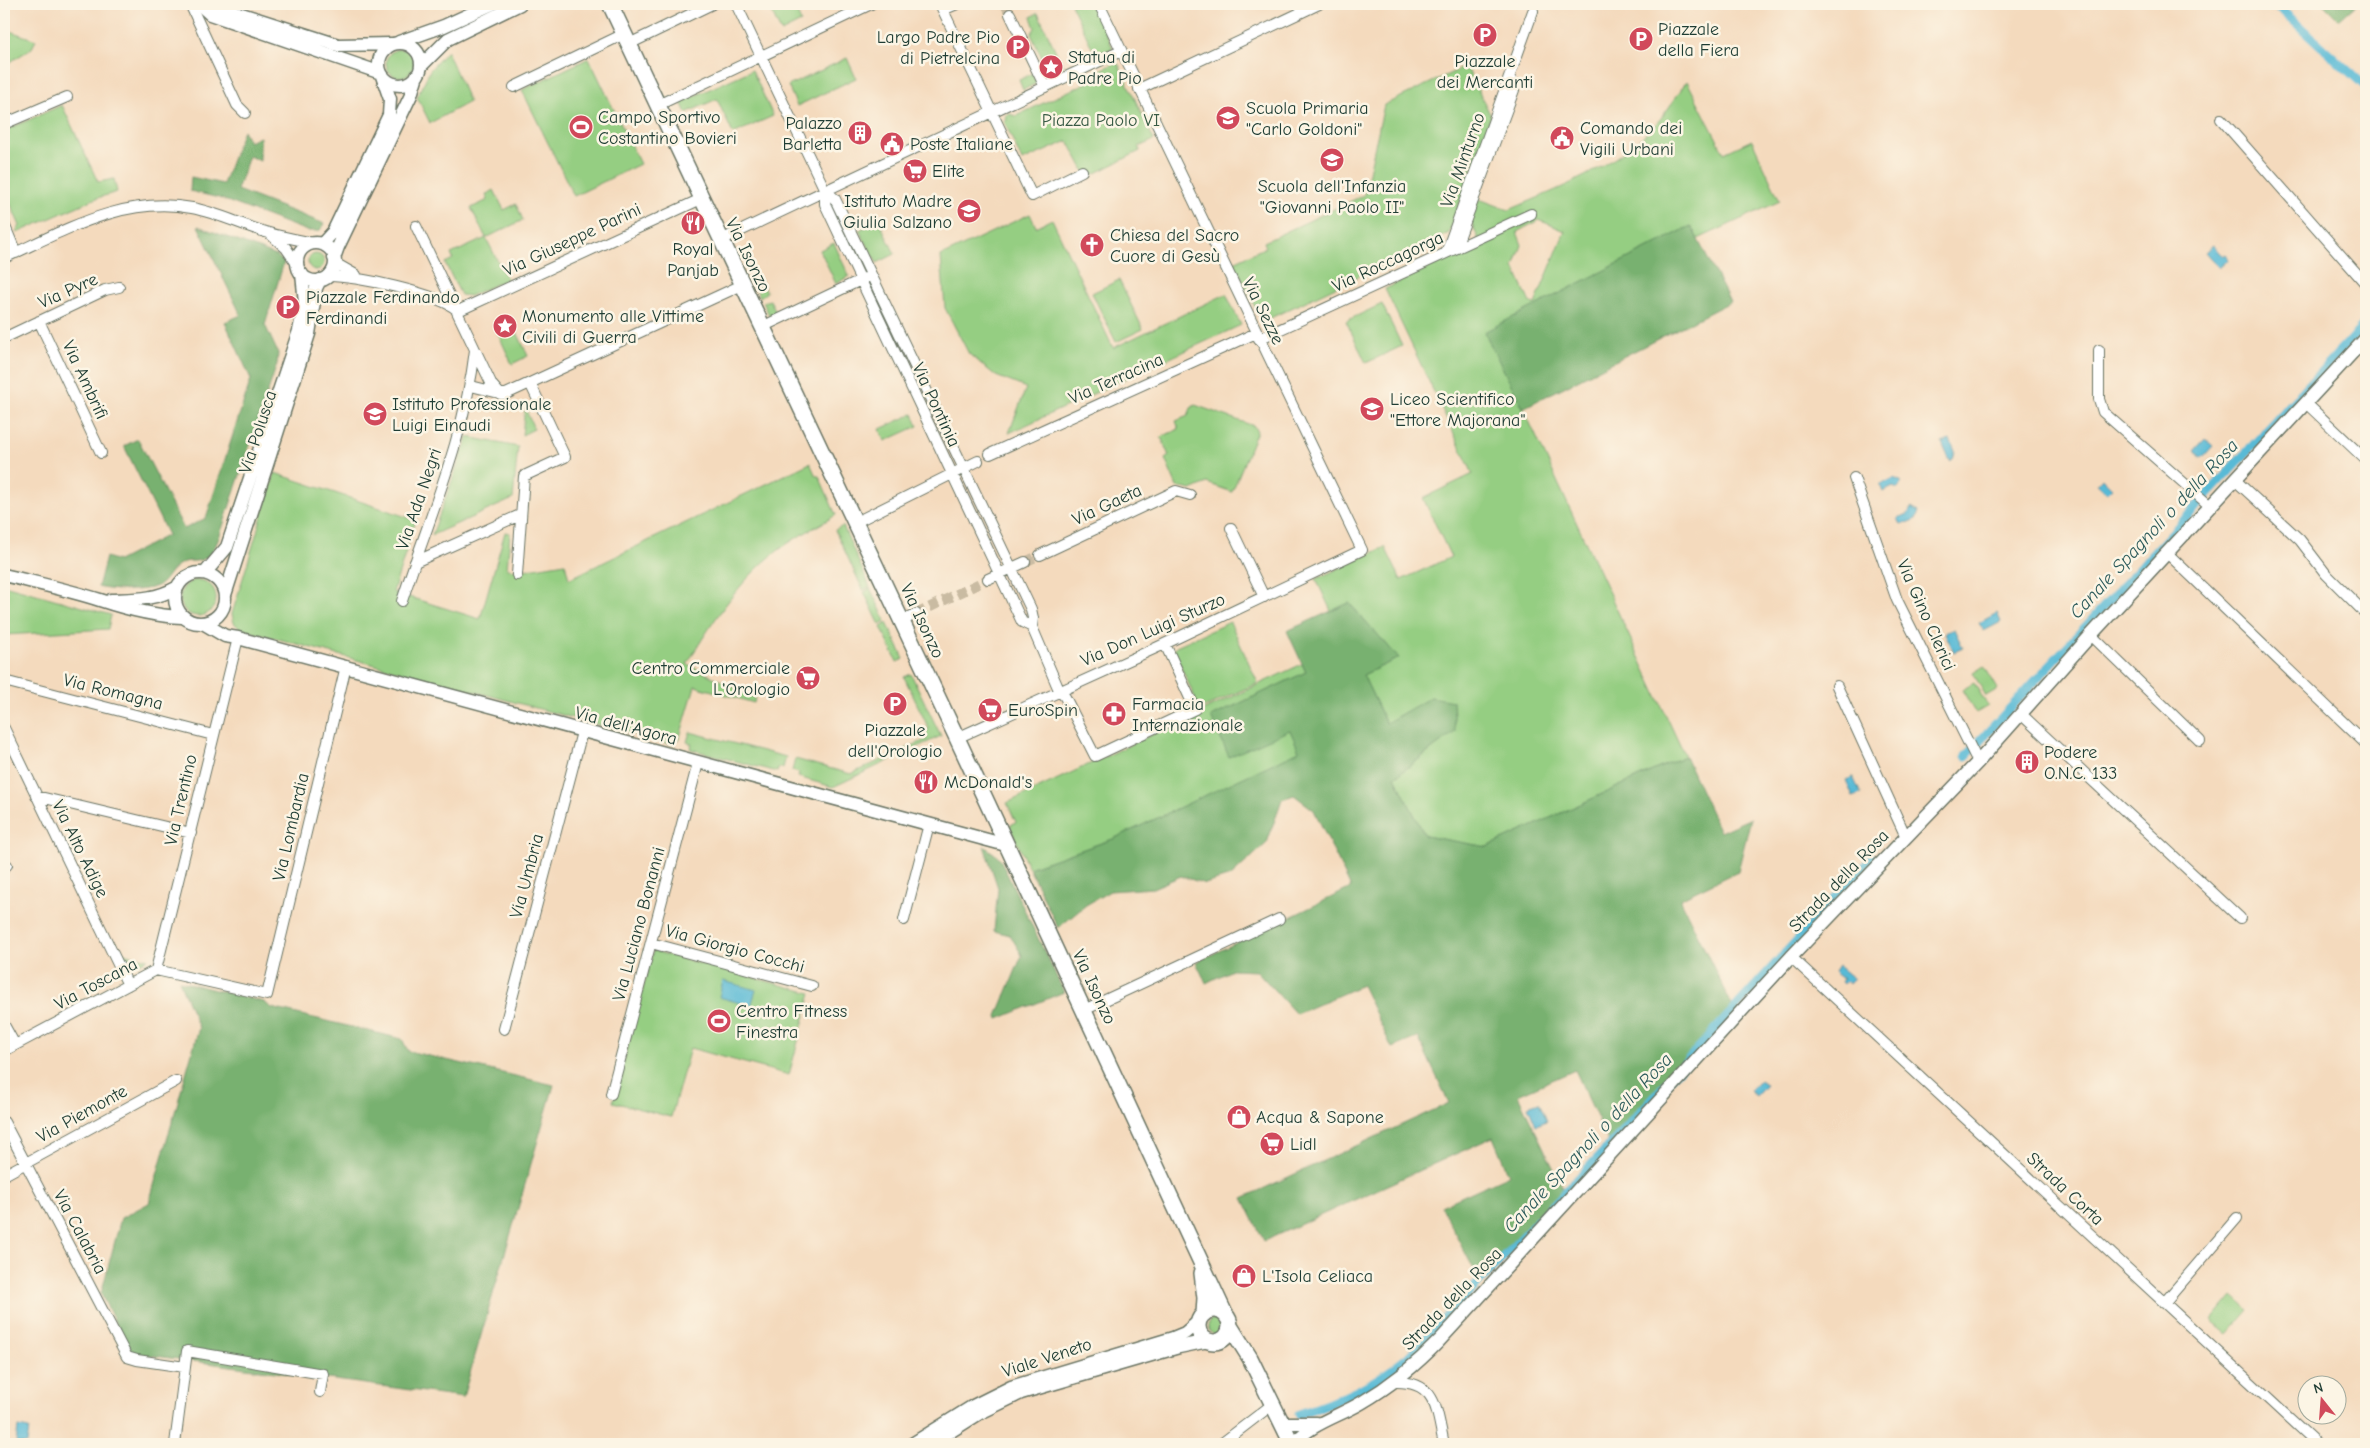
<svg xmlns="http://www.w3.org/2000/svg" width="2370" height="1448" font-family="'Comic Neue',sans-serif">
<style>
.green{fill:#95ce82;stroke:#5a865b;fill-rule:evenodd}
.forest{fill:#78b170;stroke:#4c7752}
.water{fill:#58bad6;stroke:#3c7c85}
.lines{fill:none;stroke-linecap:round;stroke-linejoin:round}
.canal{stroke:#58bad6;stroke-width:9}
.minor-tunnel{stroke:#c9bba2;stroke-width:10;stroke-dasharray:10 5;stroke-linecap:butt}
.minor-casing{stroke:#6a7464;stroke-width:12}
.tertiary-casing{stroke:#6a7464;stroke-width:15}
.secondary-casing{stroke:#6a7464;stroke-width:18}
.minor{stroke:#fff;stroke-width:10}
.tertiary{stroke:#fff;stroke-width:12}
.secondary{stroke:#fff;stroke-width:15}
.labels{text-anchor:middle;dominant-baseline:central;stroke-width:5;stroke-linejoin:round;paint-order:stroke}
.poi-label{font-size:18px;fill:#1f3d34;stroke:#fcf5e5;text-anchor:start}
.park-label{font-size:18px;fill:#375a44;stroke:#fcf5e5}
.street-label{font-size:18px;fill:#1f3d34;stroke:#fcf5e5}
.water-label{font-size:19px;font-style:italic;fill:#2d5c5c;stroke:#fcf5e5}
</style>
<rect width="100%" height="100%" fill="#fcf5e5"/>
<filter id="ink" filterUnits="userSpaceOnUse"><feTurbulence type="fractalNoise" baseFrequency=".02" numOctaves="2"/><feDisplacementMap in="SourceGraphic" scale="10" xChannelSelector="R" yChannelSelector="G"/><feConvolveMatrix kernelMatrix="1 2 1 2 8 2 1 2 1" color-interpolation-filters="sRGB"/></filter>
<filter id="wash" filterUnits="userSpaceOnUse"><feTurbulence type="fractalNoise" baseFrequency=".0096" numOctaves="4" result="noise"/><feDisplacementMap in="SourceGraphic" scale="20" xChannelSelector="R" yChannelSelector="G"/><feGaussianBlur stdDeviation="1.12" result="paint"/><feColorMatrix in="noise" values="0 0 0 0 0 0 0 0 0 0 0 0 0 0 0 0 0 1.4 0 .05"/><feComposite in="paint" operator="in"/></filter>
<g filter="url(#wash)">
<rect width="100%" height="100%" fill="#f4dabd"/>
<path class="green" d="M768,4H793L801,22L781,32Z
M1071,4H1092L1113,48L1096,56Z
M1038,13L1064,69L1050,75L1031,34L1035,28L1031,17Z
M4,29L36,40L32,48L4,66Z
M386 63a14 14 0 1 1 28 0a14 14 0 1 1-28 0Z
M447,51L469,102L430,123L417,97L430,70Z
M589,58L640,164L574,196L522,90Z
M847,58L856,78L797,106L788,86Z
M1116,63L1119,65L1154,140L1139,147L1140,151L1086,178L1084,175L1086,174L1068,141L1022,161L1004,121L1007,120L1005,116L1009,114L1016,116L1088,82L1091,74Z
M1466,66L1491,116L1449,233L1262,322L1234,262L1266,247L1264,242L1364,195L1384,105Z
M752,70L773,116L733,134L717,99L686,113L681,102Z
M1033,73L1037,83L1023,90L1019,80Z
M1687,81L1724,153L1752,140L1780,201L1698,239L1691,226L1485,332L1523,408L1685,756L1487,847L1425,836L1395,777L1455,732L1431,698L1386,723L1363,675L1399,658L1349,603L1331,611L1316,579L1385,547L1401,580L1451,557L1423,498L1473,474L1385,289L1480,243L1471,221L1479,199L1509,210C1563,187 1611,169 1653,127C1666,114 1676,96 1687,81ZM1539,220L1565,231L1535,304L1530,303L1514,267L1522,245L1517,232Z
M62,105L98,182L114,179L117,192L94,199L17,233L16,231L20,226L4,189V131Z
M494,190L504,210L516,204L523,220L486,238L507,279L470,296L461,295L445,263L453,259L451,254L486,238L471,208L488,200L486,195Z
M1030,214L1036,227L1052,219L1113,348L1226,294L1241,325L1009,433L1026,388L996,376L969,354L945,308L941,256Z
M879,221L895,254L877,263L859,230Z
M834,243L849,276L836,284L820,250Z
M308 262a8 8 0 1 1 16 0a8 8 0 1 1-16 0Z
M760,278L767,292L760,297L753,282Z
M1119,280L1143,329L1116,342L1092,293Z
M770,300L776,312L769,315L763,302Z
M1382,304L1402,346L1366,363L1346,321Z
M510,317L528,356L512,364L494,325Z
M1195,405L1254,426L1257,431L1232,492L1207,483L1191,490L1177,487L1165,459L1169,456L1161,437L1179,429L1176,421L1188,416L1191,408Z
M525,408L534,429L522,435Z
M913,414L918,426L885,441L880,429Z
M468,437L518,447L513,499L432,535Z
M810,463L816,476H819L836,515C820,525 803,533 787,544C743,574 714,619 687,664L755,698L754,703L695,686L679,740L675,739L674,745L241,629L234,623L232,614L275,473L416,520L393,592L480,619L505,532L510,533L507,569L523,570L565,563L569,579Z
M843,526L870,587L863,590L835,530Z
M180 598a18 18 0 1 1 36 0a18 18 0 1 1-36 0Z
M4,585L111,615L108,629L4,635Z
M870,588L886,621L880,625L864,592Z
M1230,622L1258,683L1200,709L1174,651L1176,646Z
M887,623L904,659L897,662L881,627Z
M1302,664L1306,672L1211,717L1290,730L1300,751L1113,839L1029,868L1009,826L1016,822L1007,803Z
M1984,666L1998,689L1986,696L1973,673Z
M911,674L941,736L833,787L798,777L799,773L792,771L795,759L851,774L927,739L924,732L929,729L904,677Z
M1974,683L1988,706L1976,713L1962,690Z
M690,732L786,757L783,768L779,767L777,772L690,749L692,744L687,742Z
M653,951L811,993L789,1075L690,1048L671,1117L613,1102Z
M119,952L148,959L126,969Z
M2232,1296L2248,1310L2227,1334L2211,1321Z
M1208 1326a9 9 0 1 1 18 0a9 9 0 1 1-18 0Z"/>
<path class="forest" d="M2323,4H2357L2339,20Z
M243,130L249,142L260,137V161L249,156L237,190L325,224L319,231H307L219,198L190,191L191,177L223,184Z
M198,226L277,256L284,262L265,325L278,353L277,364L221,532C218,541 212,557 201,560C195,562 188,560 182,563C172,568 169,575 163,582C154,593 111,591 98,587L106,557L118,561L168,535L124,446L138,439L184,529L206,518L251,379L225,322L241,315Z
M1691,226L1730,302L1523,408L1484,332Z
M1349,603L1399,658L1363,675L1386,723L1431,697L1453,701L1455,732L1395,777L1425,836L1487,847L1685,756L1720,832L1751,818L1738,871L1680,899L1733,1007L1610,1145L1575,1070L1518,1095L1565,1192L1480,1281L1441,1206L1509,1175L1493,1137L1264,1241L1243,1198L1449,1103L1418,1037L1392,1048L1362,985L1296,1014L1257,971L1232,970L1206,983L1196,962L1351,888L1314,810L1294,795L1282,799L1267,843L1231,876L1205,884L1181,876L1153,888L1110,891L1086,905L1058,928L1029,868L1113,839L1299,751L1290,730L1229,757L1211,717L1306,672L1287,631Z
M984,846L999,857L1064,992L998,1019L997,1016L1022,955L1010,935L994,931L998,888Z
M179,981L264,1002L272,1008L402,1039L408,1051L554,1085L463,1397L133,1353L125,1343L101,1294L121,1218L149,1203L199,1028Z"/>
<path class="water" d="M2213,245L2222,256L2225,254L2229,259L2219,268L2205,252Z
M2205,439L2213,446L2202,458L2194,451Z
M1950,440L1955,451L1953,459L1950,461L1942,443Z
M1894,478L1902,482L1898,489L1893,487L1883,492L1880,485Z
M2102,478L2112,488L2107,493L2097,484Z
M1911,508L1919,512L1916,519L1901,525L1898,518L1908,514Z
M1997,613L2001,622L1984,631L1979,623Z
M1954,629L1963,648L1954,652L1945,633Z
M1853,777L1861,794L1853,797L1846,780Z
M1838,966L1854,979L1849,984L1846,981L1843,984L1841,982L1843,979L1834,972Z
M723,981L756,990L751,1006L719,997Z
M1760,1080L1766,1085L1756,1096L1750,1091Z
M1539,1102L1547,1121L1536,1125L1528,1106Z
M18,1427L29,1429L27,1444H16Z"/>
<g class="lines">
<path class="canal" d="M2275,4L2366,87
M1966,756L2366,323
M1299,1414C1339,1401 1375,1385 1407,1358L1610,1145L1872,858"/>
</g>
</g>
<g filter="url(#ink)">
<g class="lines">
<path class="minor-tunnel" d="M1005,4L1010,14
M1025,562L1040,555
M916,614L988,579"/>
<defs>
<path id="minor" d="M190,4L237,105L245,113
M736,4L825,190V204L1022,622L1032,627
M940,4L1032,196L1082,171
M943,10L957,4
M1010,14L1045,87
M629,44L712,4
M514,87L624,34
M1139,89L1319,4
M658,105L871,4
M2221,119L2366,284
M4,124L67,97
M825,190L835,199L1031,609L1033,618L1032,627L1059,690L1065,697L1095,756L1195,709L1165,644
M4,224L16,253
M416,226L492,385L500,394H506L742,285
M270,234L286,248L297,264
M721,240L1121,51
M1455,249L1514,90L1510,77
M1446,253L1533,11
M4,258C64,231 124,195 192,208C219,213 243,226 269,233C283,237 299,240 313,243
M335,263L356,275
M328,276C352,275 440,294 457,310
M458,311L701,199
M39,321L101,453
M762,327L865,278
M4,338L105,290L119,287
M1259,339L1531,214
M2099,350V399L2103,412L2210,506
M471,386L499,393
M2306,403L2366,460
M990,454L1256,333
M1854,478L1897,600L1978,762
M2235,480L2300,540L2326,574L2366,614
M854,523L978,461
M1231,528L1264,597
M2167,553L2366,744
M1040,555L1176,491L1190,495
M415,562L520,515
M517,575L524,476L565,457L530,383
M988,579L1025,562
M402,601C429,518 465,437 475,350
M901,621L916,614
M2091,635L2200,741
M4,681L213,735
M1837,686L1906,837
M2021,714L2240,918
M4,728L128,985
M957,738L1158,647L1362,550L1099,4
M36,796L191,833
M4,867L7,865
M904,920L929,824
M651,943L812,986
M1791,957L2317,1444
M156,970L238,638
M1084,1010L1279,919
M4,1025L15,1045
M504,1029L582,732
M4,1051L156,970L267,995L346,666
M611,1094L698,763
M4,1122L127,1357L137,1360L185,1367L175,1444
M4,1175L176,1081
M2164,1303L2237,1218
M185,1367L187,1351L323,1374L320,1392
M1393,1382C1437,1380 1436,1409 1444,1444
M1221,1444L1273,1404"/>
<path id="tertiary" d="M199,4L210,14L381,73
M210,4L338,45L392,44
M399,42L444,26L492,4
M379 64a21 21 0 1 1 42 0a21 21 0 1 1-42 0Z
M421,66L448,39L520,4
M297 262a19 19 0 1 1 38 0a19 19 0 1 1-38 0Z
M322,244L333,232L389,115L390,99L382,76
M334,258L338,247L411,95L417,75
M175 598a25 25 0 1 1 50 0a25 25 0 1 1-50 0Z
M205,573L227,547L299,331L305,303L302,274
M4,575C36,583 69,590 100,600C127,609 154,616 182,617
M225,595L309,334L316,288L320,280
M111,600C135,599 155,600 176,588
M203,623L225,636L238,638C494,707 750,776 1006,845
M1282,1423H1317
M912,1444L973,1406L1011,1387L1173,1338L1185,1333L1199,1321
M931,1444L980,1413L1021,1393L1179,1347L1208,1341
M1293,1444C1312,1423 1337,1417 1361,1403C1390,1386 1416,1365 1439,1341L1791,957L1978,762L2091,635L2366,338"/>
<path id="secondary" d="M610,4L957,738L1225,1314
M1202,1273L1205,1298L1204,1314
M1198 1326a16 16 0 1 1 32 0a16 16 0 1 1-32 0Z
M1230,1326L1250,1358L1292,1444"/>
</defs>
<use href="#minor" class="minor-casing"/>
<use href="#tertiary" class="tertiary-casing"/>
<use href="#secondary" class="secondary-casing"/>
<use href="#minor" class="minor"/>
<use href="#tertiary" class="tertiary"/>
<use href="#secondary" class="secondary"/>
</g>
</g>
<defs>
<symbol id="parking-disc" viewBox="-11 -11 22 22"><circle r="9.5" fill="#d1495b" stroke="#fcf5e5"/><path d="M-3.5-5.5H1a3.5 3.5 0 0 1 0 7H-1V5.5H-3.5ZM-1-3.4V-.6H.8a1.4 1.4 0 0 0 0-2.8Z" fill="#fff"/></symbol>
<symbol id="sight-disc" viewBox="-11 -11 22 22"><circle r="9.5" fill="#d1495b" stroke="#fcf5e5"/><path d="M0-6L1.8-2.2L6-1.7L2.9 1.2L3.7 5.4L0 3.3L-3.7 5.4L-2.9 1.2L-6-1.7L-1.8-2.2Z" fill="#fff"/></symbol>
<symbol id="school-disc" viewBox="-11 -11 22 22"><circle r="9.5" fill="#d1495b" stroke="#fcf5e5"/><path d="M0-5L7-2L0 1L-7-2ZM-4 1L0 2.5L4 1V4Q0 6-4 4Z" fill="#fff"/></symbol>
<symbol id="stadium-disc" viewBox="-11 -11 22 22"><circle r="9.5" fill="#d1495b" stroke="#fcf5e5"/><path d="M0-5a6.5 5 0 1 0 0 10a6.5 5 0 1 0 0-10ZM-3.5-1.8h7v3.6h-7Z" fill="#fff"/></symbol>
<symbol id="building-disc" viewBox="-11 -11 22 22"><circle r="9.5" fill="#d1495b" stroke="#fcf5e5"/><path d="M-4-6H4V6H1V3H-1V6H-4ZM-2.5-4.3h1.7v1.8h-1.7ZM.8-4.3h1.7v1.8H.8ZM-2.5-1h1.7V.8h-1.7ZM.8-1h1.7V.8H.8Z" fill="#fff"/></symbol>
<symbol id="civic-disc" viewBox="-11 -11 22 22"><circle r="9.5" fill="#d1495b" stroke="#fcf5e5"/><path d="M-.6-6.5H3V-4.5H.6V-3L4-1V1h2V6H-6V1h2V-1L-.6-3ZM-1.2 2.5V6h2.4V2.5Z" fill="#fff"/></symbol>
<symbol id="supermarket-disc" viewBox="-11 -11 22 22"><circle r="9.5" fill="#d1495b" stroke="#fcf5e5"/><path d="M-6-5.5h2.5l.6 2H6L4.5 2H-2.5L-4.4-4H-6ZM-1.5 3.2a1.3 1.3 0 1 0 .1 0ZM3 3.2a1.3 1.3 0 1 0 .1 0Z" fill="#fff"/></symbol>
<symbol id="restaurant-disc" viewBox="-11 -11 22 22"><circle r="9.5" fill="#d1495b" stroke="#fcf5e5"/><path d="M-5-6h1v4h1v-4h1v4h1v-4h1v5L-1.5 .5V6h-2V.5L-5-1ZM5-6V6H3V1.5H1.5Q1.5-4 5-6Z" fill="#fff"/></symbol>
<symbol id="church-disc" viewBox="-11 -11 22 22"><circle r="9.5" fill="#d1495b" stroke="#fcf5e5"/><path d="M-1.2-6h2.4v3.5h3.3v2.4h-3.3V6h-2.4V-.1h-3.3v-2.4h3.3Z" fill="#fff"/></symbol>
<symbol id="pharmacy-disc" viewBox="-11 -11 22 22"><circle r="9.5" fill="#d1495b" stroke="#fcf5e5"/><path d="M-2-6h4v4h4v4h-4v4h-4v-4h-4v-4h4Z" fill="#fff"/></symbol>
<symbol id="shop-disc" viewBox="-11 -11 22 22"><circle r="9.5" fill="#d1495b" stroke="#fcf5e5"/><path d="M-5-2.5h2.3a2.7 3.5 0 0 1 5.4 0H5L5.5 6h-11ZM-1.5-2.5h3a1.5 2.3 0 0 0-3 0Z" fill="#fff"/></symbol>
</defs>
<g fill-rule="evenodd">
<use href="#parking-disc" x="1471" y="21" width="28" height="28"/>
<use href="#parking-disc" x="1627" y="25" width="28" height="28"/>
<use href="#parking-disc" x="1004" y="33" width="28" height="28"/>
<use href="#sight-disc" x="1037" y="53" width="28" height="28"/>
<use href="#school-disc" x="1214" y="104" width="28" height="28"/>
<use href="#stadium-disc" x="567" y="113" width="28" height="28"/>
<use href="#building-disc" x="846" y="119" width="28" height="28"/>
<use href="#civic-disc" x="1548" y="124" width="28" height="28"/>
<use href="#civic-disc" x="878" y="130" width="28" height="28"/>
<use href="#school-disc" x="1318" y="146" width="28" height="28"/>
<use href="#supermarket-disc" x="901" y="157" width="28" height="28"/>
<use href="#school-disc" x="955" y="197" width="28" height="28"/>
<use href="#restaurant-disc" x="679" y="209" width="28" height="28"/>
<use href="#church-disc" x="1078" y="231" width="28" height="28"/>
<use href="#parking-disc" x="274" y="293" width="28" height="28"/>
<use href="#sight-disc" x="491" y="312" width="28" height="28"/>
<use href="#school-disc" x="1358" y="395" width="28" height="28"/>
<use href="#school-disc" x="361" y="400" width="28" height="28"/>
<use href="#supermarket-disc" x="794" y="664" width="28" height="28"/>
<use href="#parking-disc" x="881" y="690" width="28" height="28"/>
<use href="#supermarket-disc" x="976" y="696" width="28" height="28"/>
<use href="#pharmacy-disc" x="1100" y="700" width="28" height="28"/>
<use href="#building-disc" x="2013" y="748" width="28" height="28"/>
<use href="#restaurant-disc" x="912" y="768" width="28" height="28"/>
<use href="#stadium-disc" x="705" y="1007" width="28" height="28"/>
<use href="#shop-disc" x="1225" y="1103" width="28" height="28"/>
<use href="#supermarket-disc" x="1258" y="1130" width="28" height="28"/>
<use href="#shop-disc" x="1230" y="1262" width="28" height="28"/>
</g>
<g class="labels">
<g class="poi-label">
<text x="1658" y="29">Piazzale<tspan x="1658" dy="21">della Fiera</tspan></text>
<text x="1000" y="37" text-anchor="end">Largo Padre Pio<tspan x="1000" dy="21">di Pietrelcina</tspan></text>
<text x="1068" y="57">Statua di<tspan x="1068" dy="21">Padre Pio</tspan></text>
<text x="1485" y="61" text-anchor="middle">Piazzale<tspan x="1485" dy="21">dei Mercanti</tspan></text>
<text x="1246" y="108">Scuola Primaria<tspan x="1246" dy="21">"Carlo Goldoni"</tspan></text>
<text x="598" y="117">Campo Sportivo<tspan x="598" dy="21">Costantino Bovieri</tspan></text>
<text x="842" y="123" text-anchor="end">Palazzo<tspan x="842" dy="21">Barletta</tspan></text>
<text x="1580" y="128">Comando dei<tspan x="1580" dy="21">Vigili Urbani</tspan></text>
<text x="910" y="144">Poste Italiane</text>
<text x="932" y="171">Elite</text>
<text x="1332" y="186" text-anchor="middle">Scuola dell'Infanzia<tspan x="1332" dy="21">"Giovanni Paolo II"</tspan></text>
<text x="952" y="201" text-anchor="end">Istituto Madre<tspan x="952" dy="21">Giulia Salzano</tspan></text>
<text x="1110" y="235">Chiesa del Sacro<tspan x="1110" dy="21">Cuore di Gesù</tspan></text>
<text x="693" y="249" text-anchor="middle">Royal<tspan x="693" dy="21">Panjab</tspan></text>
<text x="306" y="297">Piazzale Ferdinando<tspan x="306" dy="21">Ferdinandi</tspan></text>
<text x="522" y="316">Monumento alle Vittime<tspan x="522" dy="21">Civili di Guerra</tspan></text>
<text x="1390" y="399">Liceo Scientifico<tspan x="1390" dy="21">"Ettore Majorana"</tspan></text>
<text x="392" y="404">Istituto Professionale<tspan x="392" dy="21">Luigi Einaudi</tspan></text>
<text x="790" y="668" text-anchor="end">Centro Commerciale<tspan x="790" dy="21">L'Orologio</tspan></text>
<text x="1132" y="704">Farmacia<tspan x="1132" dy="21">Internazionale</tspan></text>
<text x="1008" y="710">EuroSpin</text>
<text x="895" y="730" text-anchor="middle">Piazzale<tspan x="895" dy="21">dell'Orologio</tspan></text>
<text x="2044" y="752">Podere<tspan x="2044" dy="21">O.N.C. 133</tspan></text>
<text x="944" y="782">McDonald's</text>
<text x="736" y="1011">Centro Fitness<tspan x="736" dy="21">Finestra</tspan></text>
<text x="1256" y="1117">Acqua &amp; Sapone</text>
<text x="1290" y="1144">Lidl</text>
<text x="1262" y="1276">L'Isola Celiaca</text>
</g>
<g class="park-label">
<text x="1101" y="120">Piazza Paolo VI</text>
</g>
<g class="street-label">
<text transform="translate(1463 160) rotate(-70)">Via Minturno</text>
<text transform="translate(572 240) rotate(-25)">Via Giuseppe Parini</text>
<text transform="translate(748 255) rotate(64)">Via Isonzo</text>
<text transform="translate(1388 262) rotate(-25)">Via Roccagorga</text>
<text transform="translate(68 291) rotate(-24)">Via Pyre</text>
<text transform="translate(1263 311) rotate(64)">Via Sezze</text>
<text transform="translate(1116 379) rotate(-24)">Via Terracina</text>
<text transform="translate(85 380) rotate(65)">Via Ambrifi</text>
<text transform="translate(936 405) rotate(65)">Via Pontinia</text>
<text transform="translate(258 432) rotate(-72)">Via Polusca</text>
<text transform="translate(419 499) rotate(-71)">Via Ada Negri</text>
<text transform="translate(1107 505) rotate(-25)">Via Gaeta</text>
<text transform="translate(1926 615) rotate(66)">Via Gino Clerici</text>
<text transform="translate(922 621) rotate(65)">Via Isonzo</text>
<text transform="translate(1153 630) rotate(-24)">Via Don Luigi Sturzo</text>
<text transform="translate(113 692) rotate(14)">Via Romagna</text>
<text transform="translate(626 726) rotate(15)">Via dell'Agora</text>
<text transform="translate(181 800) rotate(-77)">Via Trentino</text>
<text transform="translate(291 827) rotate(-77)">Via Lombardia</text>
<text transform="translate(80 849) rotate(64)">Via Alto Adige</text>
<text transform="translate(527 876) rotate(-75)">Via Umbria</text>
<text transform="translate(1839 881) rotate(-46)">Strada della Rosa</text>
<text transform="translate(639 924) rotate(-75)">Via Luciano Bonanni</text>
<text transform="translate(735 949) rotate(15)">Via Giorgio Cocchi</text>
<text transform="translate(96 984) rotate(-28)">Via Toscana</text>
<text transform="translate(1094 987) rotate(65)">Via Isonzo</text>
<text transform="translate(82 1114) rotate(-29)">Via Piemonte</text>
<text transform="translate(2065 1189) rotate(43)">Strada Corta</text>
<text transform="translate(80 1232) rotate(62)">Via Calabria</text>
<text transform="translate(1452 1299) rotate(-46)">Strada della Rosa</text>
<text transform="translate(1047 1358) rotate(-18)">Viale Veneto</text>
</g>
<g class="water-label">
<text transform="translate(2154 529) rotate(-47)">Canale Spagnoli o della Rosa</text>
<text transform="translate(1588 1143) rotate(-47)">Canale Spagnoli o della Rosa</text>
</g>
</g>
<rect width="2370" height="1448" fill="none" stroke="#fcf5e5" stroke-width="20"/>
<g transform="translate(2322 1400) rotate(343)"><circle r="24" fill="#fcf5e5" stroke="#a4ab9e"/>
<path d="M0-4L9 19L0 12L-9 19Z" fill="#d1495b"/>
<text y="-8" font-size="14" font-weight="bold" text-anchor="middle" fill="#1f3d34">N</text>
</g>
</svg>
